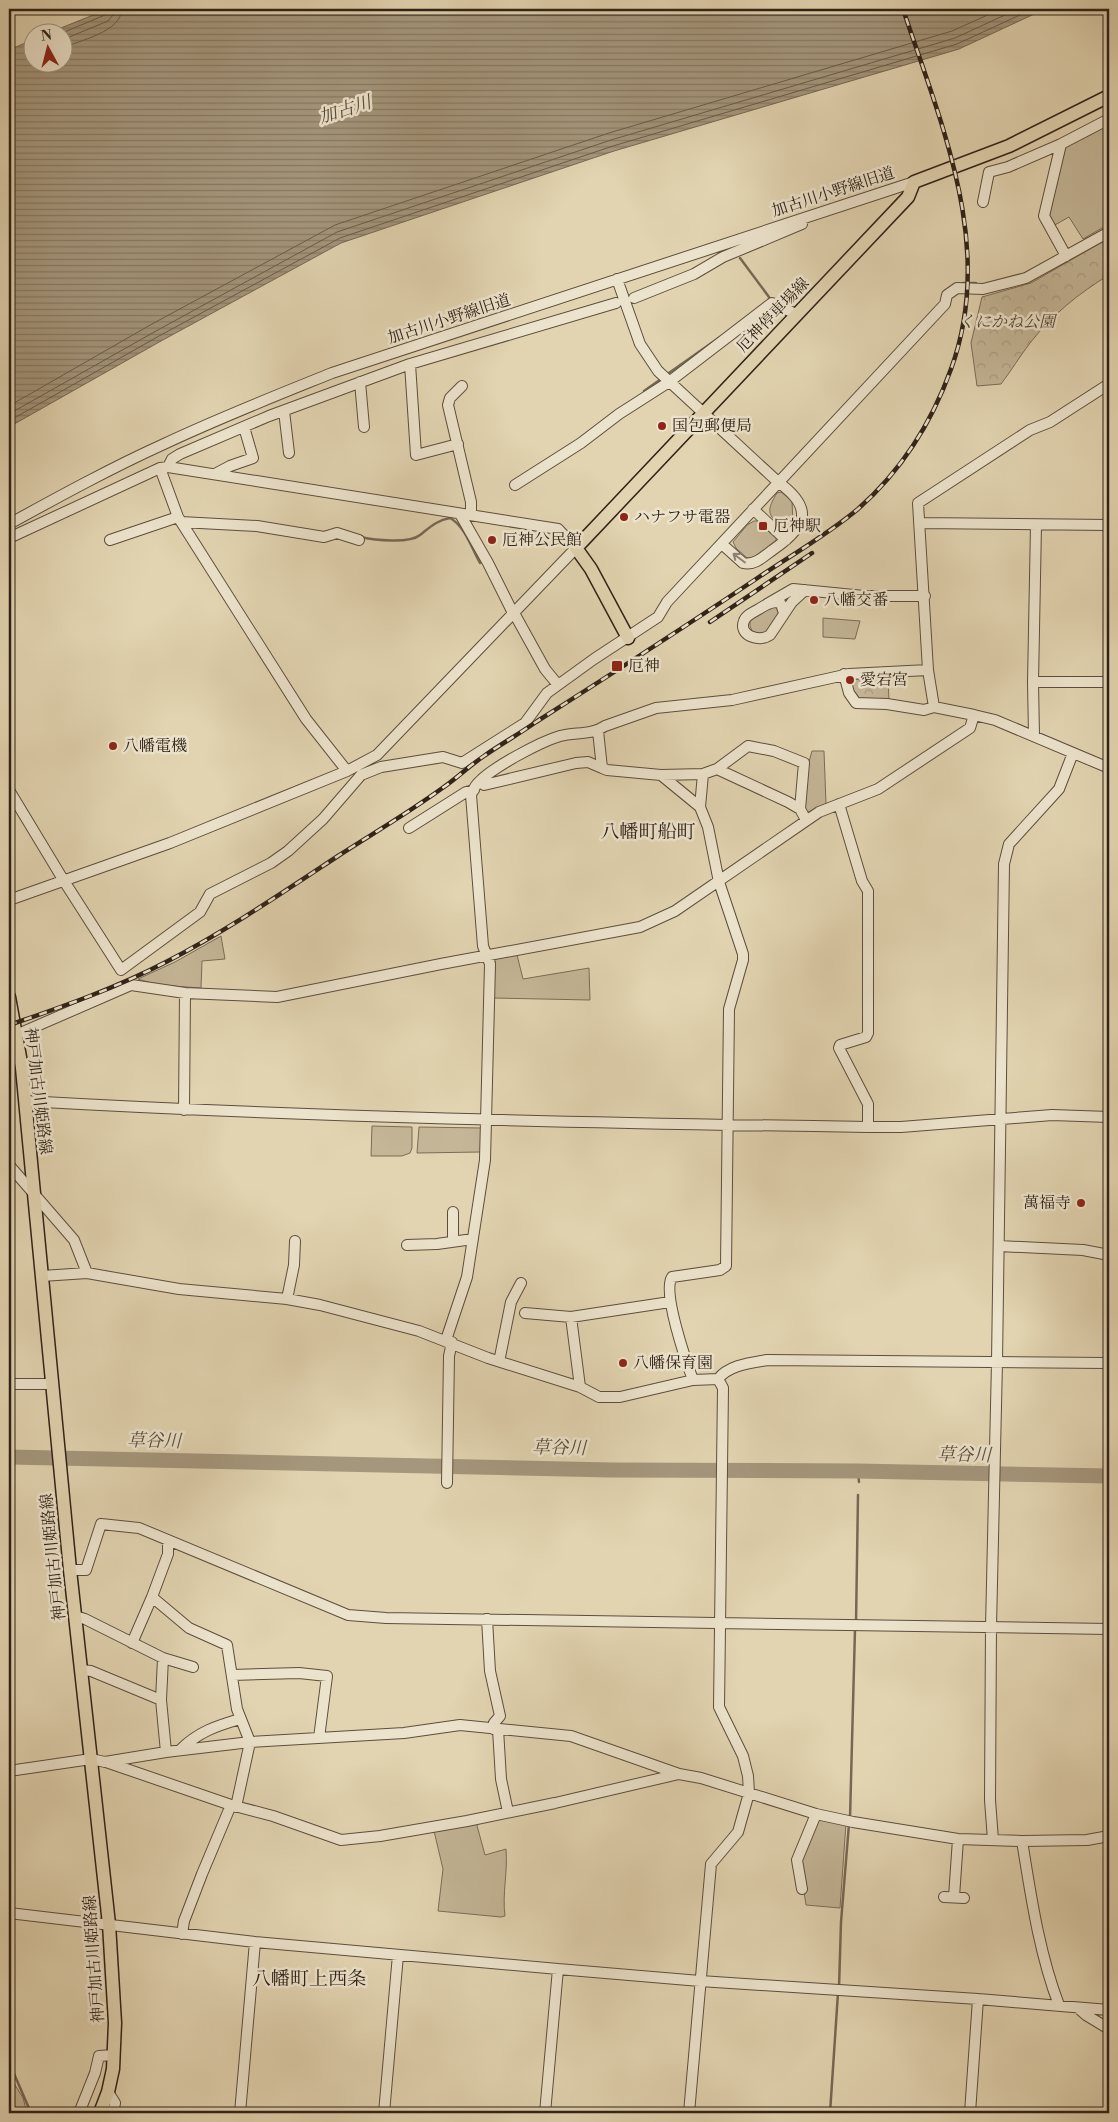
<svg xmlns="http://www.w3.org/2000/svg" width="1118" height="2122" font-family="'Libre Bodoni','Noto Serif JP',serif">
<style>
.grass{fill:#c4b697;stroke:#7a6c58}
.forest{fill:url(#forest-crowns);stroke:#7a6c58}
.water{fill:url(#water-rules);stroke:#766855}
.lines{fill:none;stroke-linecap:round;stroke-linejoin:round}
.shore{stroke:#6a5c4a;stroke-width:1}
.stream{stroke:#766855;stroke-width:2.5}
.river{stroke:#a5977d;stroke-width:15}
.minor-casing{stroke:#5c4e3e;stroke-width:12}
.major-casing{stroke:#2f2218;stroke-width:15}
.minor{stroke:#ece3cc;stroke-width:10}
.major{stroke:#e2d4b1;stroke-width:12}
.rail-casing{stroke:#2f2218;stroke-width:4.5}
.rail{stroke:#ece3cc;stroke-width:2.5;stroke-dasharray:8;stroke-linecap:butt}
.oneway{stroke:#8e8272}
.poi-dot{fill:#8f2418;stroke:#ece3cc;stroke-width:2}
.labels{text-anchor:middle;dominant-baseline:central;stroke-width:5;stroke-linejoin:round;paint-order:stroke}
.street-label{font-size:16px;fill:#2f2218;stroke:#ece3cc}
.park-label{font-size:16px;font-style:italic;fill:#544738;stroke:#ece3cc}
.poi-label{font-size:16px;fill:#2f2218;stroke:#ece3cc;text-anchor:start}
.water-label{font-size:18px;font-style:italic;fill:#584b3b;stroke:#ece3cc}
.quarter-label{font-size:19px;fill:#2f2218;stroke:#ece3cc}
</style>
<defs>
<pattern id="forest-crowns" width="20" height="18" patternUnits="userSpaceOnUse" patternTransform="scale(1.25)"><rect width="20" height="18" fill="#c4b697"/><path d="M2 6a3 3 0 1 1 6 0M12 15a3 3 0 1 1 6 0" fill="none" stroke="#a99c81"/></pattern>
<pattern id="water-rules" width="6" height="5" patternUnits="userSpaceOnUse" patternTransform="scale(1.25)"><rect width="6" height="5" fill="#a5977d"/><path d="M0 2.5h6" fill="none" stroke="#877b65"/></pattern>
</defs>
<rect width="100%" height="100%" fill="#e2d4b1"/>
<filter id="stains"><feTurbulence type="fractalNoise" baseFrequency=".004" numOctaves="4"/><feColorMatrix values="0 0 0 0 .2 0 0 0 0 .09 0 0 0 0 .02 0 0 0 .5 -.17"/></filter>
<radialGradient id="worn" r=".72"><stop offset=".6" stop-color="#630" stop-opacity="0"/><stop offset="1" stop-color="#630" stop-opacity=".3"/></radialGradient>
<path class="grass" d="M1109,123V224L1083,239L1069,217L1053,226L1048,213L1066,145L1090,135Z
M781,492L792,501L793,523L783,526C766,516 767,509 777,493Z
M754,521H757L776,538V541L754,557L747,558L736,548L733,542L747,525Z
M769,605L777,606L779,614C771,625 769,636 753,633L750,626V620Z
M823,618L860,621L855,639L823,637Z
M812,751H824L826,804L808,812L804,810L806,772Z
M221,936L225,959L202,961L201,988L158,985L138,979L175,962Z
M517,955L523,979L589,968L590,1000L493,998L495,959Z
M372,1126L412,1127V1148L410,1153L402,1156H371Z
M419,1127L482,1128L481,1152L417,1153Z
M820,1818L846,1823L840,1908L806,1905L799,1859Z
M476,1822L485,1855L506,1849C508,1872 502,1893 505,1916L501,1917L438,1911L443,1869L434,1831Z"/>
<path class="forest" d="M1109,238V275C1079,293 1052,315 1030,343C1020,356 1011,371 1001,384L977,386L971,343L982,297L1031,283Z
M888,675L889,702L858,700L847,684L853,683V677Z
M9,2075L23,2098L27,2113H9Z"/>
<path class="water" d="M108,9H1045L959,49L614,151L341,243L161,341L9,427V50L32,40V62H62V32H51Z"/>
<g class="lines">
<path class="shore" d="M62,33L105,15L108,9
M62,40L108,21L113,15L114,9
M62,48C81,40 121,32 122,9
M9,406L152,324L335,225L609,133L952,31L1001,9
M9,414L156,331L337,232L611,140L955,38L1018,9
M9,421L159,336L340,238L613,146L957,44L1033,9"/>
<path class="stream" d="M740,258L769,297V301
M963,283H976
M666,375L720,337
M644,391L661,379
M361,537C374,540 409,544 420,535C429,528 437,520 450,518C465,526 472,549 480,563
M858,1471L859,1482
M856,1624L858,1495
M850,1818L855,1629
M839,1988L841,1922L849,1824
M9,2062L31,2113
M830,2113L838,1993"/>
<path class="river" d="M9,1457L611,1470L858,1471L1109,1476"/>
<defs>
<path id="minor" d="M983,202L989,172L1008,167L1061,144
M1066,256L1044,216L1061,144L1109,119
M617,279L640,344L658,371L778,482C814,508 807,526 774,549C764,556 755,566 743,563L723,545
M634,298L694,274L723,257L802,224
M410,364L416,455L458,444
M360,382L364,427
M462,386L450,398L448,405L471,502V515
M284,411L289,453
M160,468L178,517L306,719L347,771
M215,474L230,466L253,458L244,427
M515,485L581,443L619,414L669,382L772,303L796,314
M753,509L786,540
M460,514L488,563L513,613
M181,522L257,526L324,537L337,533L359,540
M919,523L1109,525
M9,524C60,496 111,468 164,444C219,418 275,396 332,373L914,182
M9,538L160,468L168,467L172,459L180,454L269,416L410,364L616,303
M110,540L178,517
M767,604L793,589L864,596H925
M514,613L545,669L558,685
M784,613L781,604L777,602C770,602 765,605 759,609C754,612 746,615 744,621C738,635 759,643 770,635L792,602L805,590
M844,674L849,693L856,703L887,704L924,710L934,707L974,715
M1033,682H1109
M934,707L928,670L918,503L1030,430L1050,422L1109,384
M598,731L602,768L607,770L661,775L700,807L708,827L719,882L743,954V960L729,1009L726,1266L720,1270L672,1277C662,1292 686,1361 693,1380
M1034,736L1033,682L1036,525
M717,769L788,802L800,809
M661,775L703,774L717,769L748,746L774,751L804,763L800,809L806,820
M480,781L484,785L576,763L588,762L602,768
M9,790L64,881L121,970L200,912L210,894L271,863L288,851L323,819L361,775L381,767L443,757L462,763L525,723L547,693L594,659L658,617L667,602L945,304L947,295L957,288L983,289L1026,278L1109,232
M839,804L862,881L868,891V1033L866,1037L840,1045L839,1048L868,1104V1127
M700,807L703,774
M409,828L466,792L474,790
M9,900L170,843L347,771L377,755L576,548L558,529L168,467
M9,1038L131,985L185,993L277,997L441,964L640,927L675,911L819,812L878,789L970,728L974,715L995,720L1109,768
M25,1101C306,1117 587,1123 868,1127H901L1052,1115L1109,1117
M184,1110L185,993
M9,1165L74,1240L87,1273L179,1289L287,1299L320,1305L419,1331L488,1358L580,1387L599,1397H620L693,1380L718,1379
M453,1212V1242
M407,1245L437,1244L473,1239
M999,1246L1083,1250L1109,1255
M42,1276L87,1273
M287,1299L294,1265L295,1241
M525,1313L571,1317L670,1302
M571,1317L580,1387
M446,1340L467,1277L485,1160L490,964L483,946L471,795C473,791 475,785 479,782C493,767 540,742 560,736C575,732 592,735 605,726L656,708L732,700L849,674L928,670
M498,1361L500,1357L511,1302L521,1283
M718,1379C729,1365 750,1363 767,1360L1109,1363
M9,1384H51
M447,1483L449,1356L452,1342
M168,1540V1554L152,1597L189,1628L227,1645L237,1709L250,1742L236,1807
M70,1570H86L101,1524L139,1528L348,1615L386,1618L1109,1629
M75,1616L85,1619L163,1658L193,1667
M487,1619L490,1671L500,1716L494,1723L493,1729
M132,1643L152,1597
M163,1658L161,1700L166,1752
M81,1670L91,1671L161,1700
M232,1675L299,1673L327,1676L319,1738
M498,1729L501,1779L508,1812
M180,1750C198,1732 216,1726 240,1719
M106,1762L231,1805L273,1816L341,1840L380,1836L467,1821L555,1803L679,1774
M9,1771L91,1759L105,1762L166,1752L250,1742L404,1733L460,1725L571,1736L679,1774L701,1778L816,1814L853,1822L958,1839L1022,1841L1087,1840L1109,1836
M993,1840L990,1800L991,1627L997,1362L1004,864L1009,844L1059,789L1073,753
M1022,1841C1031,1896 1039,1953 1059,2005
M802,1889L797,1860L816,1814
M944,1897L964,1898
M954,1897L958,1839
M9,1913L255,1942L558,1969L700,1981L978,1999L1109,2010
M182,1934L184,1921L202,1874L231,1805
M1078,2008L1086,2015L1109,2029
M108,2092L115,2103L113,2113
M79,2113L95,2073L99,2056L114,2055
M240,2113L255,1942
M384,2113L398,1955
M545,2113L558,1969
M689,2113L711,1864L738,1832L749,1793L748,1776L743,1756L719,1707L723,1388L718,1379
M970,2113L978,1999"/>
<path id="major" d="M628,638L591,569L576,548L908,197L914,182L1009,146L1109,96
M9,997L22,1068L70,1570L109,1924L115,2023L113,2069L108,2092L100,2113"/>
</defs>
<use href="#minor" class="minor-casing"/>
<use href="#major" class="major-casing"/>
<use href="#minor" class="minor"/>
<use href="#major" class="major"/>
<defs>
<path id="rail" d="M710,622L812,553
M9,1025C62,1007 116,988 166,962C226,931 282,893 338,856C372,834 408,813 441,789C456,779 469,766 484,756C501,744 519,734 536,722C610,675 683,628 756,579C790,556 827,535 858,509C901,471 932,422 951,369C996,247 941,124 903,9"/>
</defs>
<use href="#rail" class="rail-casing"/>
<use href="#rail" class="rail"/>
</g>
<defs><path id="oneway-shaft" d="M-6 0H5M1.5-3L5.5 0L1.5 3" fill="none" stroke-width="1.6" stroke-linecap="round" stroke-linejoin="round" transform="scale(1.25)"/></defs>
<use class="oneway" href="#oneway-shaft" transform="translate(739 558) rotate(-143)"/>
<g class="poi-dot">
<circle cx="662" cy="426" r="5"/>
<circle cx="624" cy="517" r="5"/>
<rect x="758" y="521" width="10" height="10" rx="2.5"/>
<circle cx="492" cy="540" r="5"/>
<circle cx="814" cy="600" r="5"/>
<rect x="611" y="660" width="12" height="12" rx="2.5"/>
<circle cx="850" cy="680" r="5"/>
<circle cx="113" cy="746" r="5"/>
<circle cx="1081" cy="1203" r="5"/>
<circle cx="623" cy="1363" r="5"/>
</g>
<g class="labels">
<g class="street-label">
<text transform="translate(833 192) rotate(-18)">加古川小野線旧道</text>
<text transform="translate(773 315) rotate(-46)">厄神停車場線</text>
<text transform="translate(449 319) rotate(-18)">加古川小野線旧道</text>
<text transform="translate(38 1091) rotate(83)">神戸加古川姫路線</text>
<text transform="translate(53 1557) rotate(-96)">神戸加古川姫路線</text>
<text transform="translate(94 1959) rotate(-94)">神戸加古川姫路線</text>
</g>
<g class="park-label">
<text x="1007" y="322">くにかね公園</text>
</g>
<g class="poi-label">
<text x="672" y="426">国包郵便局</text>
<text x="634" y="517">ハナフサ電器</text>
<text x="773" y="526">厄神駅</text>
<text x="502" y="540">厄神公民館</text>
<text x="824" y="600">八幡交番</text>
<text x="628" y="666">厄神</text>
<text x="860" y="680">愛宕宮</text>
<text x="123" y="746">八幡電機</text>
<text x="1071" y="1203" text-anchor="end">萬福寺</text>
<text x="633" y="1363">八幡保育園</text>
</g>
<g class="water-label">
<text transform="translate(345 110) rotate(-18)">加古川</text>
<text transform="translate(154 1441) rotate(1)">草谷川</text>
<text transform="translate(559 1448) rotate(1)">草谷川</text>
<text transform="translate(964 1455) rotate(1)">草谷川</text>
</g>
<g class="quarter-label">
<text x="648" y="832">八幡町船町</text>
<text x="309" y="1979">八幡町上西条</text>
</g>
</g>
<rect width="1118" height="2122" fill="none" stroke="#e2d4b1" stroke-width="30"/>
<rect x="10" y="10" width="1098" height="2102" fill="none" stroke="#2f2218" stroke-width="2.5"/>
<rect x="15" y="15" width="1088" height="2092" fill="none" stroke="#2f2218"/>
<g transform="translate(48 48) rotate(353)"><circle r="24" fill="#ece3cc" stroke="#a09684"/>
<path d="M0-4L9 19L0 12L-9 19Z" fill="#8f2418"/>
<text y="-8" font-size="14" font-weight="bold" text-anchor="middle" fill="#2f2218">N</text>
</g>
<rect width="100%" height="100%" filter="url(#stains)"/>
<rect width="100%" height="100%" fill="url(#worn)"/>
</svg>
